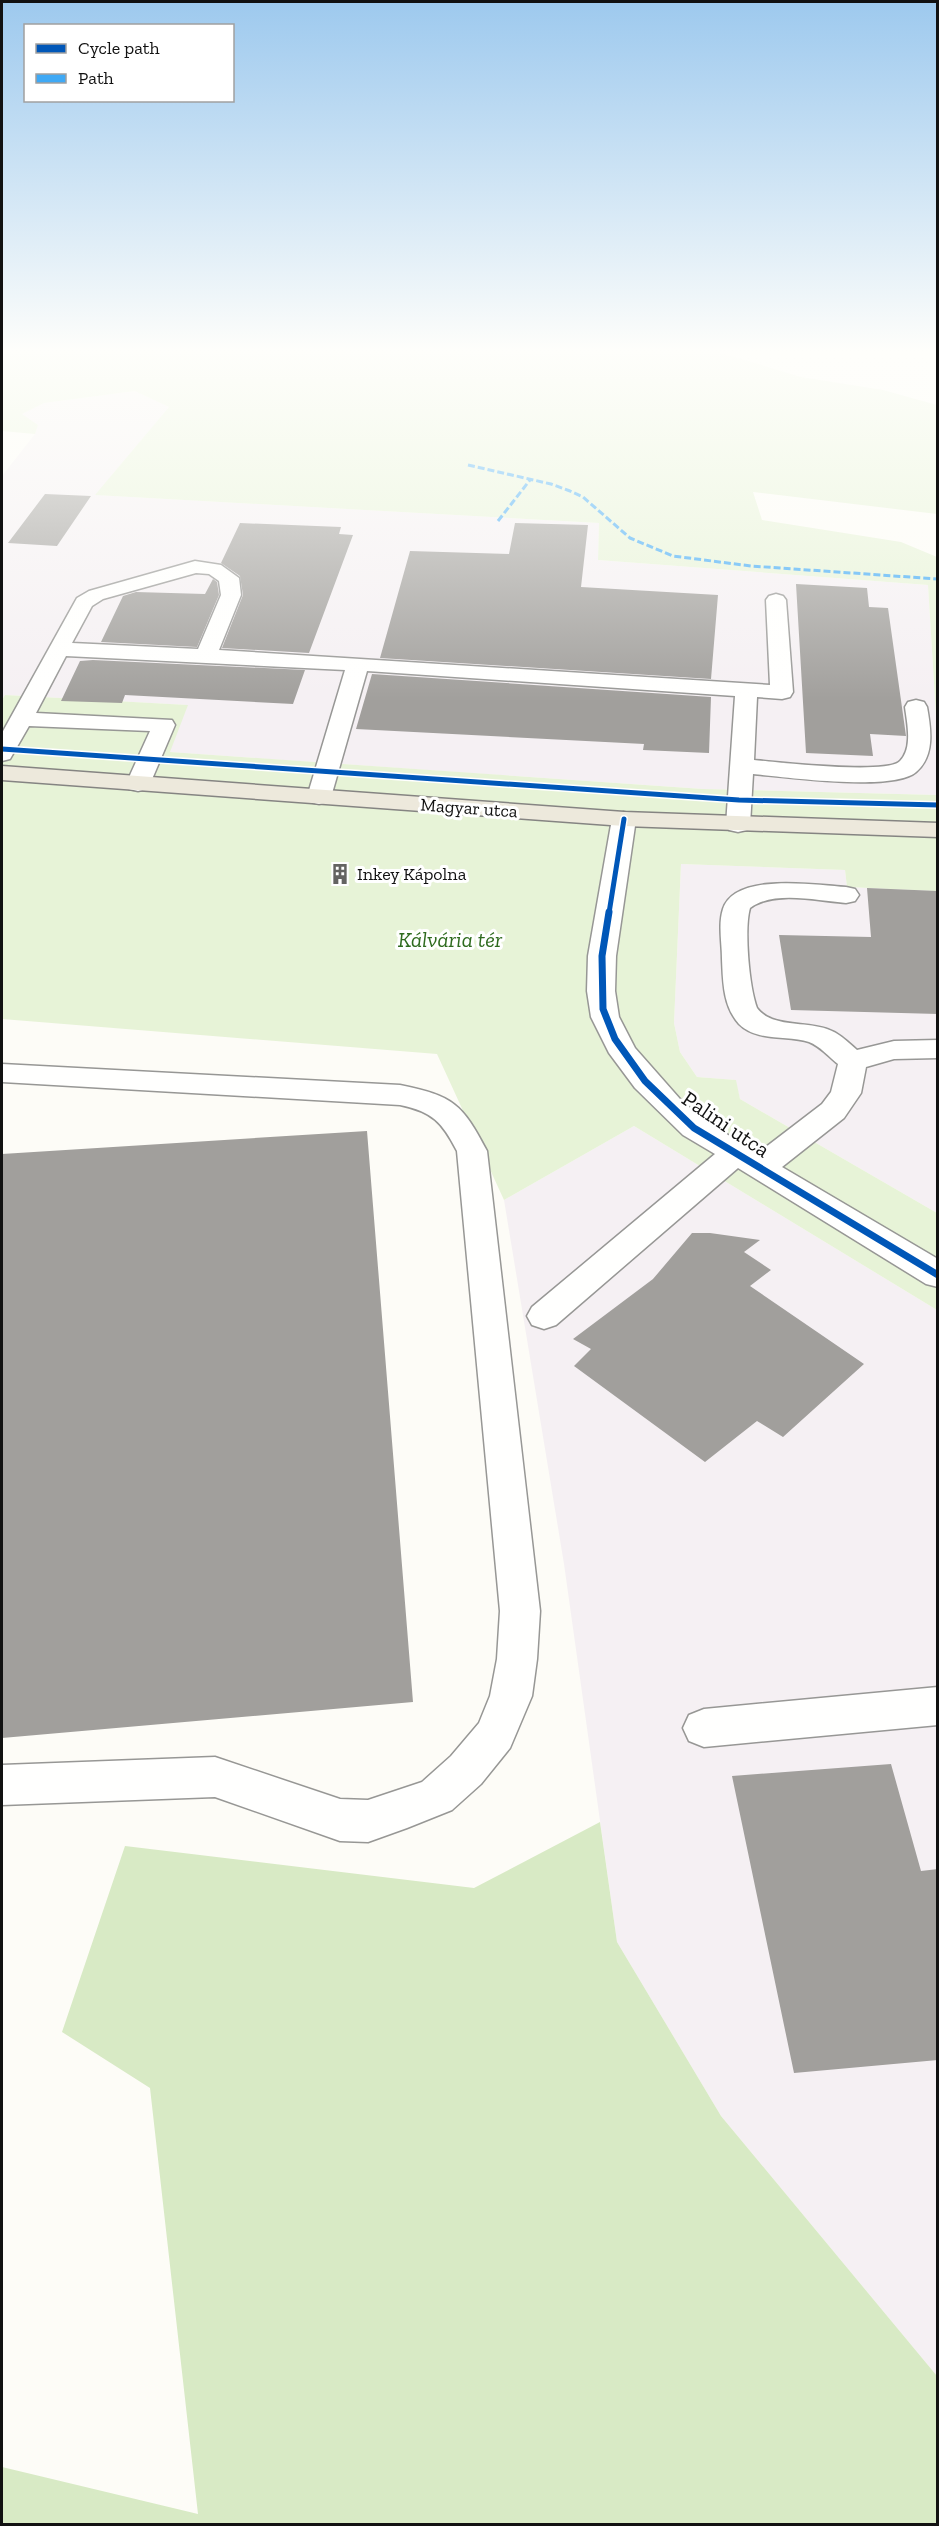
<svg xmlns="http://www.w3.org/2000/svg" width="939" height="2526" font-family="'Zilla Slab',serif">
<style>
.industrial{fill:#f5f0f3}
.green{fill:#e7f3d7}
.forest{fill:#d8eac5}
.building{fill:#a19f9c}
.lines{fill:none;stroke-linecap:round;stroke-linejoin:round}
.minor-casing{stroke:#979795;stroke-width:3}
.major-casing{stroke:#858482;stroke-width:3}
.minor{fill:#fffffe;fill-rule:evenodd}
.major{fill:#ede9dc;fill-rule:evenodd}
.quiet{stroke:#3fa9f5;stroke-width:3;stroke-dasharray:7 3;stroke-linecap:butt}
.cycleway-far1-casing{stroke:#fff;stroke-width:8}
.cycleway-casing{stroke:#fff;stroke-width:10}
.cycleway-far1{stroke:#0057b8;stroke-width:5}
.cycleway{stroke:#0057b8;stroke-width:7}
.labels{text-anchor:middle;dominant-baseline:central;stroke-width:6;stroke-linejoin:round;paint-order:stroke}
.far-street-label{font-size:18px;fill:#111;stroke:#fff}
.far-poi-label{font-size:18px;fill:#111;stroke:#fff;text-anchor:start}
.park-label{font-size:22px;font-style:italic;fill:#2f6b1f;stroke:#fff}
.street-label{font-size:22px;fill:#111;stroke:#fff}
</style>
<rect width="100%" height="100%" fill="#fdfcf7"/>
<path class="industrial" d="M136,391L169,407L96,495L599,523L598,560L928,585L937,732V795L703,789L169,752L187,705L5,695L2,700V476L35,434L38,425L21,414L44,403Z
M681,864L845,870L847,887L937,891V1213L740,1099L735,1080L697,1077L680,1052L674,1023Z
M634,1126L937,1310V2376L721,2116L617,1942L564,1564L504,1200Z"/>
<path class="green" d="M2,349H709L801,377L883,390L937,405V514L753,492L762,520L901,542L937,557V732L928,585L598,560L599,523L95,495L169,407L135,391L44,403L22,414L38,425L35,434L2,431Z
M5,695L188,705L170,752L703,789L937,795V891L847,887L845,870L681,864L674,1023L680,1052L697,1077L736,1080L740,1099L937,1213V1310L634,1126L504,1200L437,1054L2,1019V700Z"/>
<path class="forest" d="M600,1822L617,1942L721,2116L937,2376V2524H2V2467L198,2514L150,2088L62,2032L125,1846L474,1888Z"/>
<path class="building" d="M45,494L91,496L57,546L8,543Z
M240,523L341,527L339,534L353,535L309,653L222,648L243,595L240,576L221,563Z
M515,523L588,525L581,587L718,595L711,679L380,658L410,551L509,554Z
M213,579L217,582L219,595L197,647L101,642L123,596L136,592L205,594Z
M796,584L867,588L869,607L888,608L906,736L870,734L873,756L806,753Z
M93,660L305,670L293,704L125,695L122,703L61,701L80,661Z
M372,674L711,697L709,753L643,750L644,744L356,729Z
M867,888L938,891V1014L791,1010L779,935L871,937Z
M367,1131L413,1702L2,1738V1154Z
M692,1233H710L760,1240L744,1252L771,1270L750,1286L864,1364L783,1437L757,1421L705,1462L574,1366L591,1349L573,1339L653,1279Z
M891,1764L921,1871L938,1869V2060L794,2073L732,1776Z"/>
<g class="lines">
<defs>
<path id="minor" d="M195,561L221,565L239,578L241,595L219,650L770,685L766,600L769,596L776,594L783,596L786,600L793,692L790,697L782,699L757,697L754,760C777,762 887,775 900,761C913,748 907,723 905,707L908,702L916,700L924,702L927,707C931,729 935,756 916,772C893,792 785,777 753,774L750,825L747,830L738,832L729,830L726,825L735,696L367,671L331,797L328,802L319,804L310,802L307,797L345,670L66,656L36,713L172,720L175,725L150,784L147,789L138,791L129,789L126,784L150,731L29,726L10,759L2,761V733L77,598L89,591ZM196,573L209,574L219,581L221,595L198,649L72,643L92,606L103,599Z
M624,812L633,814L636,819L616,956L615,991L619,1017L635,1048L680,1099L705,1121L758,1153L822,1104L831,1092L838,1064C829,1057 820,1046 809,1042C787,1035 757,1042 739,1024C723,1006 723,982 722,959C722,943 718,924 723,909C735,872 816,885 846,887L855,889L859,895L855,901L846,903C818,901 774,890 750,908C744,929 749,986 757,1008C772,1028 805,1021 827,1029C839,1033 848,1042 857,1050L894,1041L938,1040V1058L894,1059L866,1067L861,1093L844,1118L782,1167L938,1259V1287L926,1284L738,1168L556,1325L544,1329L532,1325L527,1316L532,1307L715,1154L683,1135L635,1088L609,1053L591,1017L587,991L588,956L612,819L615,814Z
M2,1064L400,1085C453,1096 462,1103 487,1151L540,1611L537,1659L532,1696L510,1748L481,1784L452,1810L407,1828L368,1842L340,1841L215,1797L2,1805V1765L215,1757L340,1799L368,1800L422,1782L451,1756L479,1723L490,1696L497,1659L500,1611L457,1151C442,1122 433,1112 400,1105L2,1082Z
M938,1687V1725L704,1747L689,1741L683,1728L689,1715L704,1709Z"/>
<path id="major" d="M2,766L624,812L938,823V837L624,826L2,780Z"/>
</defs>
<use href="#minor" class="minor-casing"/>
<use href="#major" class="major-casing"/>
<use href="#minor" class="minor"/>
<use href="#major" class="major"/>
<path class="quiet" d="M468,465L551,484L570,491L583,497L630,538L673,556L751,566L938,579
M498,521L530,480"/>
<defs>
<path id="cycleway-far1" d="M2,749L739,800L938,805
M609,913L624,819"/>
<path id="cycleway" d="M609,912L602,956L603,1009L615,1039L645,1081L694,1128L938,1275"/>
</defs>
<use href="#cycleway-far1" class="cycleway-far1-casing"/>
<use href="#cycleway" class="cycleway-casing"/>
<use href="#cycleway-far1" class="cycleway-far1"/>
<use href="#cycleway" class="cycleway"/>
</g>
<linearGradient id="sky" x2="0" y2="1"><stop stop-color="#9dc9ee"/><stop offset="0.5" stop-color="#fefefb"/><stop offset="1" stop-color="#fefefb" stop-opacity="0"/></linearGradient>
<rect width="939" height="702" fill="url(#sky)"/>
<defs>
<symbol id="building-bare" viewBox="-9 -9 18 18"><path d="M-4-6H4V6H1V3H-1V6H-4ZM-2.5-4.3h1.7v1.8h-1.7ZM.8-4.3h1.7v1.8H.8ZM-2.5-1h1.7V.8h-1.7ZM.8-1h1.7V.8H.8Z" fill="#646362" stroke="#fff" stroke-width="2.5" paint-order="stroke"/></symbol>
</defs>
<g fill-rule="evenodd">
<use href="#building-bare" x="325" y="859" width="30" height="30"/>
</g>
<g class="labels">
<g class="far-street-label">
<text transform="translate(469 808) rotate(4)">Magyar utca</text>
</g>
<g class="far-poi-label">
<text x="357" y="874">Inkey Kápolna</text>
</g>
<g class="park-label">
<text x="450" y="939">Kálvária tér</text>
</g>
<g class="street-label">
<text transform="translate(726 1124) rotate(34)">Palini utca</text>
</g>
</g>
<rect width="939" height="2526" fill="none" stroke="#111111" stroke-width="6"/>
<rect x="24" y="24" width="210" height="78" fill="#ffffff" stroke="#a0a0a0" stroke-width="1.5"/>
<rect x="36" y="44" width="30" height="9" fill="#0057b8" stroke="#a0a0a0" stroke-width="1.5"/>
<text x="78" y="54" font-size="18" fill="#111111">Cycle path</text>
<rect x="36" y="74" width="30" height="9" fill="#3fa9f5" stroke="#a0a0a0" stroke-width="1.5"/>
<text x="78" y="84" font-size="18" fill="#111111">Path</text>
</svg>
